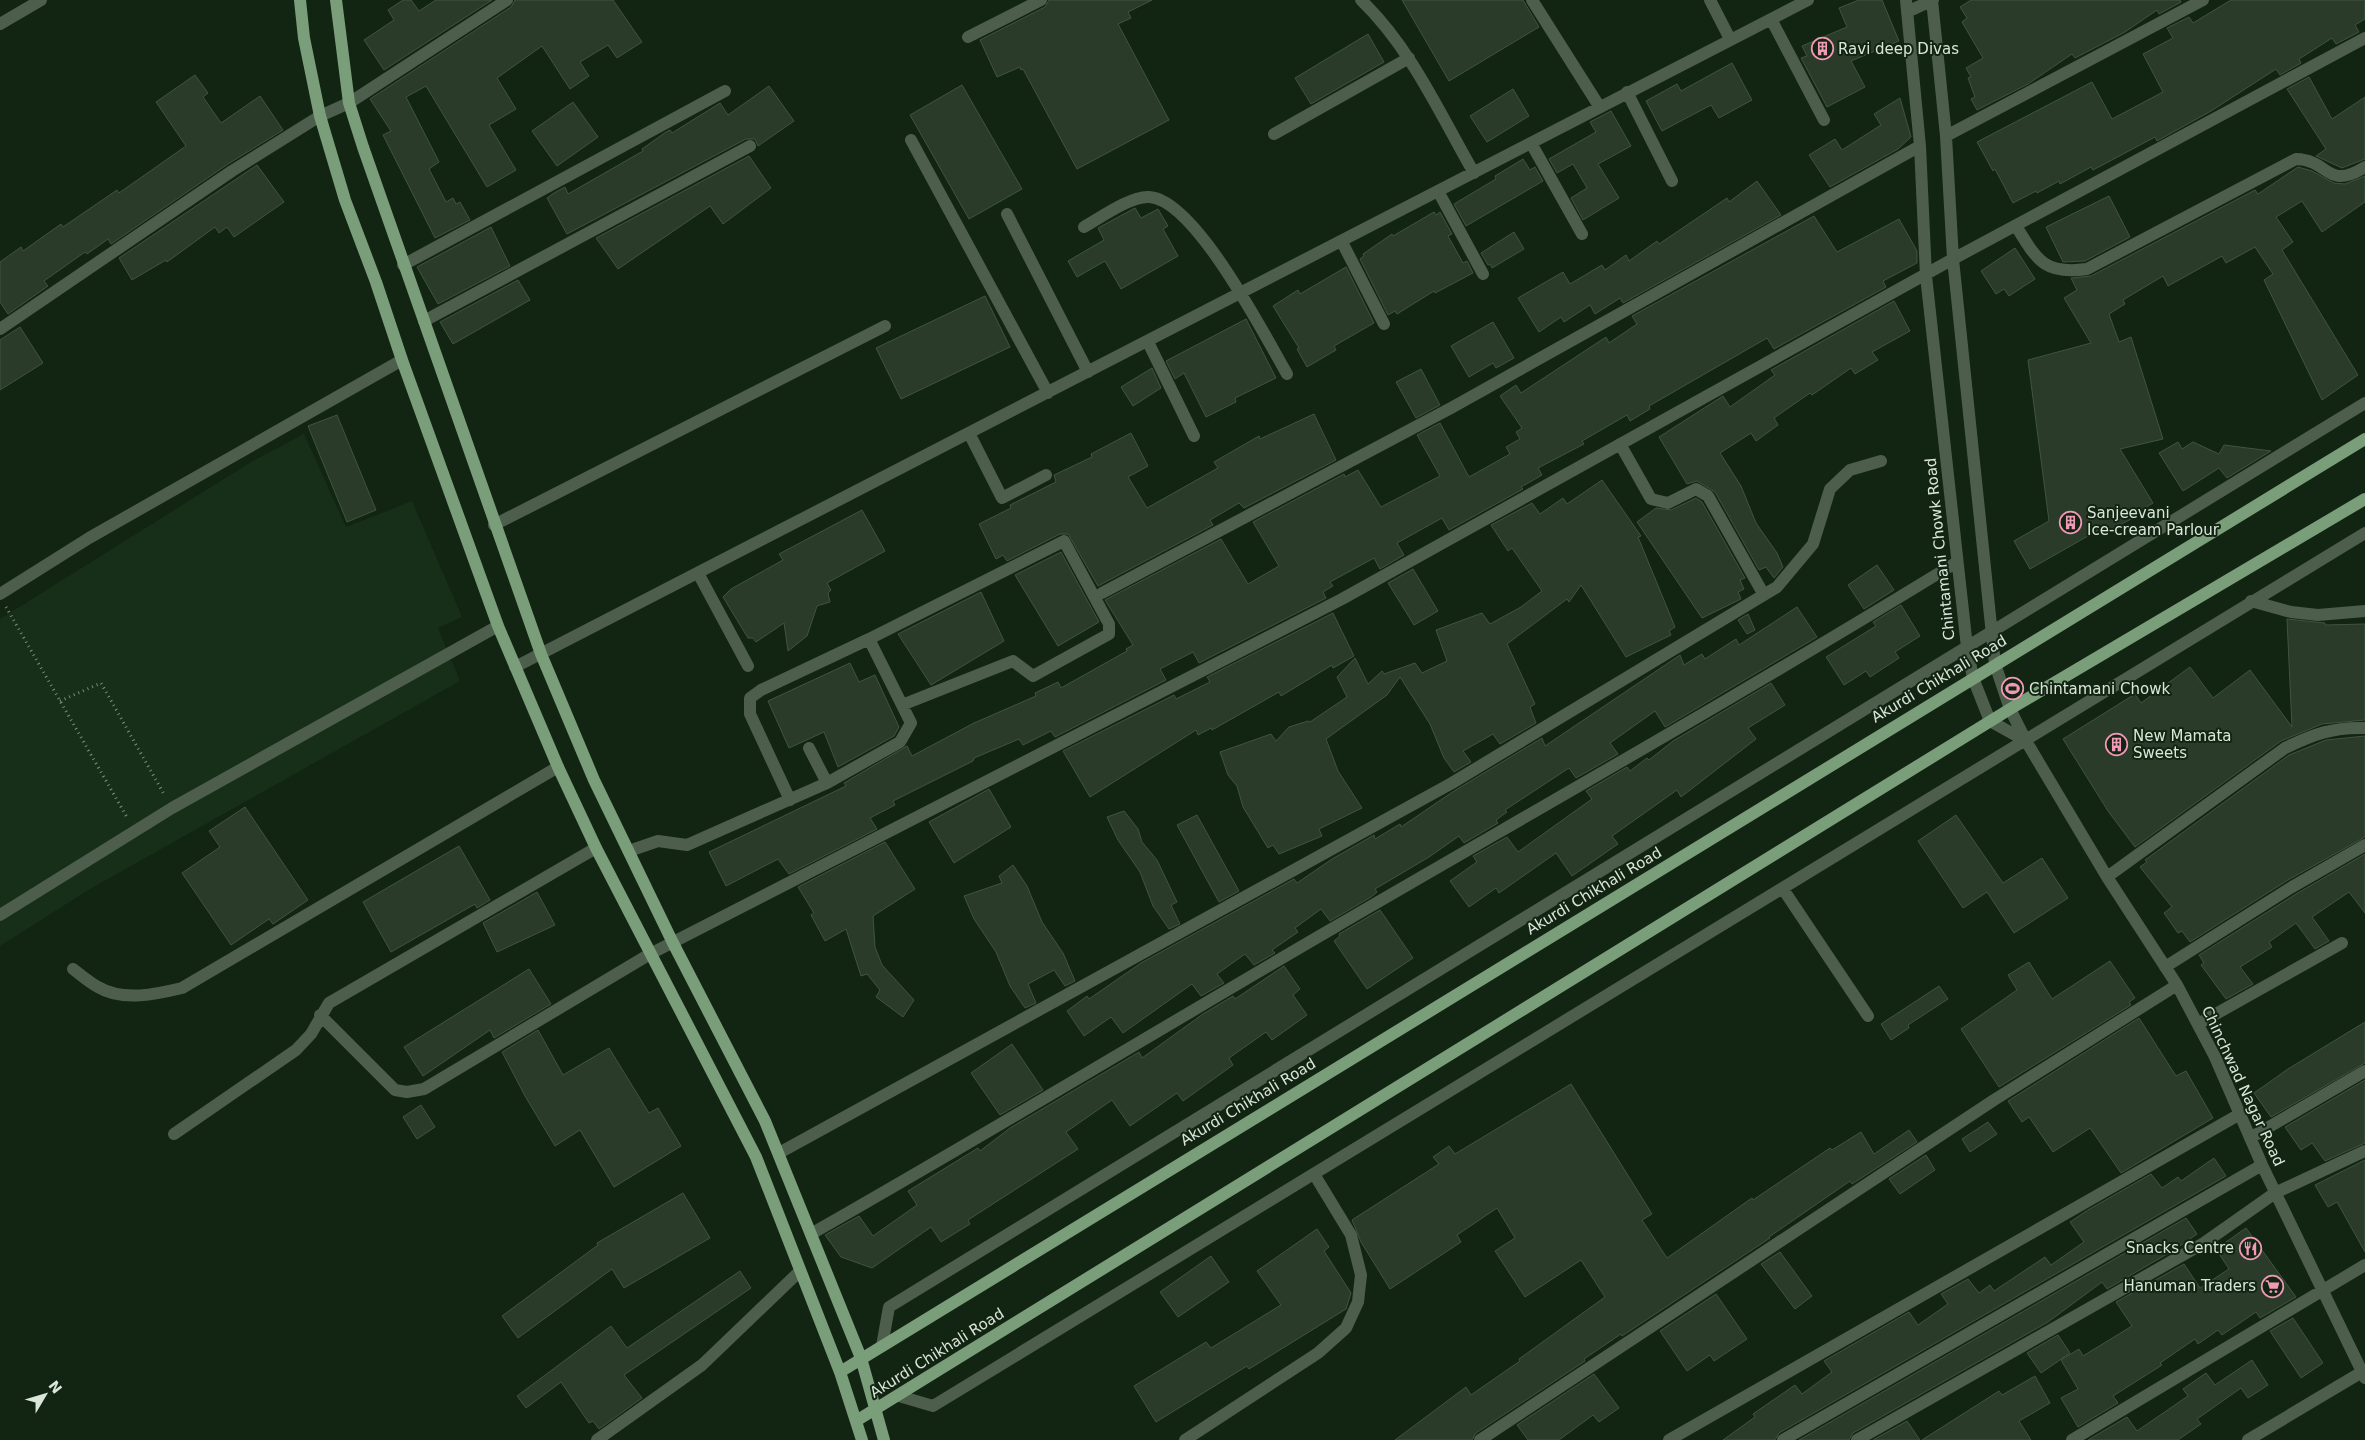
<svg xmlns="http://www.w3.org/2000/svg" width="2365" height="1440" font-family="'DejaVu Sans',sans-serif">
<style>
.built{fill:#172f18}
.building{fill:#2a3c29;stroke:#405440}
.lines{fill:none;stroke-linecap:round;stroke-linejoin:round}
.path{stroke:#7f8d7e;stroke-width:3;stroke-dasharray:1 4;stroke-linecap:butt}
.minor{stroke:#4d5e4d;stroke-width:12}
.major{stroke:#7b9e7a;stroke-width:12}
.labels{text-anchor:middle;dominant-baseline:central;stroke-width:4;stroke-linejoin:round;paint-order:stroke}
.poi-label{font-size:15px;fill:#dbe6da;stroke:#122412;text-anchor:start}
.street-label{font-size:15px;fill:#dbe6da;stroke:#122412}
</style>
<rect width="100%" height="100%" fill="#122412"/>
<path class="built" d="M304,434L346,527L412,501L462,617L438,628L460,681L90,889L0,946V619L251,462Z"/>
<path class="building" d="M403,0H411L419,11L436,0H492L384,70L364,40L394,20L388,10Z
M515,0H613L642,42L617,58L608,45L580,62L589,76L570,89L542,46L497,78L516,109L489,125L516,170L487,187L426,86L406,97L439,162L429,169L446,202L453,198L456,204L460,202L470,220L435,238L383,135L391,131L370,99L511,7Z
M1049,0H1152L1128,12L1131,18L1118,24L1169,120L1077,169L1023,69L1021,70L1020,67L997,77L980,40L1045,7Z
M1402,0H1523L1539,27L1449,81Z
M1859,0H1882L1899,41L1851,61L1865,87L1827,107L1801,58L1807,56L1802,46L1847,27L1839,8Z
M1971,0H2180L2181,2L2159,14L2157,10L2125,32L2075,58L2072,54L2028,84L1977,110L1971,99L1975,97L1968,78L1971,77L1966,68L1983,58L1962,22L1967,18L1960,7Z
M2231,0H2365V19L2355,25L2359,32L2336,44L2332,38L2299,59L2301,63L2280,75L2276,69L2211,111L2157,141L2155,137L2093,170L2091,167L2060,184L2059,181L2037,193L2036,191L2013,203L1995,169L1993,171L1977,142L2092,82L2112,119L2163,92L2143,54L2173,38L2167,28L2189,17L2193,23Z
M1368,34L1384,62L1311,104L1295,78Z
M1732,63L1752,100L1719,118L1711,105L1662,131L1646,101L1677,84L1681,91Z
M195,75L208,93L203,97L221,123L260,96L283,130L228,164L111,244L108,239L87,254L85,252L44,281L48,286L8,314L0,302V262L21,247L23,251L61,224L63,227L117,190L119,193L186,146L156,102Z
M2309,77L2332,119L2365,97V159L2342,168L2316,156L2326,149L2287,89Z
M962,85L1022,189L969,219L910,115Z
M769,86L794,121L758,146L755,139H746L567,234L547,198L554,193L565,187L568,194L643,151L642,149L666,132L670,130L672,133L720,103L728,115Z
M1513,89L1529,116L1487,142L1470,116Z
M1900,98L1911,137L1898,149L1830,187L1809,155L1835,139L1842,150L1881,125L1874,114Z
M573,102L598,137L557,166L532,131Z
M1611,111L1631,146L1598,164L1619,198L1583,220L1571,198L1587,188L1573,164L1557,173L1549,159L1596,132L1590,122Z
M749,156L771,188L723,224L710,206L618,269L596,238Z
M1523,159L1530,170L1535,167L1543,181L1466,226L1454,204L1496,179L1495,176Z
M257,165L284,202L234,237L227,227L219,233L215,227L167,262L166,260L132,280L119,258Z
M2298,167L2312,171L2334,183L2345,184L2365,176V202L2322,232L2302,201L2276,217L2293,242L2282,250L2358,375L2322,400L2264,280L2273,274L2255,247L2226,263L2222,256L2168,286L2163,276L2123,300L2125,304L2109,314L2119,342L2131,337L2163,439L2120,449L2153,503L2130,517L2131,519L2105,533L2102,528L2030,569L2014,541L2049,521L2028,360L2091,343L2064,298L2077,290L2071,278L2091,276L2255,190L2258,194Z
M1757,181L1781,215L1623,303L1620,298L1595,314L1590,305L1564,322L1561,317L1539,332L1518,298L1563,272L1570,284L1602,265L1605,270L1626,255L1629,261L1657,241L1659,244L1727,198L1729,202Z
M2109,196L2130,237L2085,261L2063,262L2046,227Z
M1135,208L1141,218L1158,209L1168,226L1163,229L1178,256L1121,289L1105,261L1077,277L1068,261L1104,240L1098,228Z
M1434,212L1436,215L1440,212L1452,234L1448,236L1463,263L1467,261L1473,273L1435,293L1434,291L1397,314L1395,311L1388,315L1360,259L1364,256L1363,254L1392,234L1393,236Z
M1814,216L1837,252L1899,219L1917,251V263L1883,281L1886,287L1774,349L1767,338L1649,406L1650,409L1630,421L1627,415L1582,441L1584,444L1538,468L1542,475L1521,487L1523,489L1449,530L1442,518L1397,543L1404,555L1380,569L1374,558L1330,582L1333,586L1323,592L1326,598L1199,663L1193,652L1160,669L1166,680L1055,737L1051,731L1023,745L1019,739L974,758L973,761L893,801L895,805L870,818L877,829L789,874L778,859L726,886L709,852L846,786L844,783L907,746L912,756L974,723L1036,696L1035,693L1058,682L1061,688L1127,651L1126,649L1133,645L1105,600L1221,539L1248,584L1279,566L1253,522L1344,474L1345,477L1358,470L1381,507L1440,476L1417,435L1440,423L1469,477L1510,454L1506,447L1520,439L1516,432L1522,428L1500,396L1516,385L1521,393L1606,337L1609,343L1637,324L1632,316Z
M491,227L510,266L438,304L417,267Z
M1514,232L1524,249L1492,268L1490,264L1488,265L1481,253Z
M2015,248L2035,279L2009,296L2004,289L1996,294L1981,271Z
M1346,267L1374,323L1334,346L1336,350L1307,367L1297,349L1299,348L1273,306L1298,290L1300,294Z
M518,280L530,300L453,344L440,322Z
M985,296L1010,347L901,399L876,348Z
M1894,301L1910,331L1872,352L1878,360L1855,374L1851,368L1812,395L1810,393L1774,418L1778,425L1756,441L1751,433L1720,453L1741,486L1756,523L1777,553L1783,567L1774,578L1766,567L1759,570L1715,492L1697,481L1687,484L1659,437L1723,396L1730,407L1775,375L1771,370Z
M1246,319L1276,378L1235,398L1236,402L1206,417L1184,373L1175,379L1166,361Z
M1493,322L1514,358L1496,368L1493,363L1469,377L1451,346Z
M20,327L43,363L0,390V340Z
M1152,368L1161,388L1133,406L1121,387Z
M1421,369L1440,405L1416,418L1396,382Z
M1314,414L1336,460L1244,508L1239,503L1210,520L1213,525L1098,586L1068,534H1060L1007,561L1003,555L996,559L979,524L1011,508L1010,505L1056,482L1054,475L1092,457L1091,454L1131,433L1148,466L1128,477L1147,508L1218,468L1214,462L1259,436L1260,439Z
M337,415L376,510L347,522L308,426Z
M2178,442L2182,449L2193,442L2219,454L2224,445L2271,451L2227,478L2219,468L2183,491L2159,453Z
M1602,480L1641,536L1638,537L1675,627L1669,631L1671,635L1626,657L1581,585L1569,602L1567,599L1507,644L1535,704L1530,707L1536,723L1500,744L1493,734L1463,751L1471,762L1454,772L1444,758L1430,724L1400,677L1387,695L1326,739L1338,771L1362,808L1319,829L1322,836L1279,854L1273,845L1268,848L1243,807L1237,786L1228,775L1220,752L1271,734L1276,741L1289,727L1308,721L1310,722L1347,697L1337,677L1355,658L1368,684L1382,671L1384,674L1415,663L1422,673L1447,661L1436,630L1482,613L1490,624L1521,607L1542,591L1512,548L1508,551L1491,525L1532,503L1540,514L1563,498L1567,504Z
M1696,498L1702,502L1745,578L1740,580L1744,589L1738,592L1741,599L1702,618L1637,522L1656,508L1671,510Z
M862,510L885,551L827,583L831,590L828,593L830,602L817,606L807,636L788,651L784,623L756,642L753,638H748L723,597L731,589L783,560L779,554Z
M1061,552L1099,622L1058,646L1015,575Z
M1877,565L1894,590L1864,609L1848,585Z
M1413,569L1438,611L1414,625L1388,583Z
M981,592L1004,641L931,685L898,634Z
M1901,605L1920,636L1895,652L1899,658L1870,677L1866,671L1844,685L1826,657L1876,626L1873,622Z
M1797,607L1817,637L1665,727L1655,711L1610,743L1618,754L1576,778L1569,768L1505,810L1507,812L1496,820L1498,823L1464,843L1459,836L1429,857L1375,889L1377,892L1371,897L1330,921L1321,909L1295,928L1298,932L1272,950L1275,953L1254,965L1245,954L1217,974L1224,983L1201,996L1192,984L1123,1033L1111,1017L1084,1036L1067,1011L1087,996L1089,999L1141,963L1294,879L1297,883L1332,859L1374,835L1375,839L1400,824L1401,827L1454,791L1542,738L1545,746L1680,655L1684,665L1702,654L1705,659L1736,639L1739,645Z
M1333,613L1354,656L1333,668L1332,665L1281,696L1279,692L1212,730L1211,728L1198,735L1196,730L1090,797L1063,751L1174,695L1176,699L1210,682L1207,677Z
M1748,614L1755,630L1747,634L1738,620Z
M2287,619L2325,623V625L2365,624V720L2322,724L2281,741L2135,847L2108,811L2063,739L2135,694L2141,703L2190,667L2213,698L2250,670L2292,727Z
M850,663L859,682L875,675L899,727L894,736L838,767L824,732L789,748L768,701Z
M1771,683L1785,705L1748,728L1756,739L1681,797L1677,790L1612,836L1618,844L1572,876L1556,853L1499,893L1496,888L1469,907L1450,881L1477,862L1473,856L1507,837L1518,852L1592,799L1586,791L1627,767L1630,771L1647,758L1649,760L1673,741Z
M2365,736V837L2288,880L2190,942L2182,931L2178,933L2164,913L2172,907L2140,867L2147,862L2145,860L2289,755L2326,740Z
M989,789L1011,827L954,863L929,822Z
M245,807L308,900L273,924L269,919L231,945L182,873L220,847L209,831Z
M1124,811L1138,829L1142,842L1157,860L1177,902L1171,905L1180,924L1169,929L1153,906L1140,872L1118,840L1107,817Z
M1197,815L1239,891L1219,902L1177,825Z
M1956,815L2003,883L2042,858L2068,898L2014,933L1987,892L1963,908L1918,841Z
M885,842L915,889L873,916L875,947L882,965L914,1000L903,1017L876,997L880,990L867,974L861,976L846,929L825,941L811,915L814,913L798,887Z
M459,846L490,900L477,908L475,904L391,952L363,902Z
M2365,854V913L2349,892L2312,917L2329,941L2315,949L2296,923L2269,942L2272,947L2240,967L2253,984L2226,999L2201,965L2204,963L2199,955L2296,894Z
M1013,865L1027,886L1042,922L1063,953L1075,981L1065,986L1054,970L1028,984L1036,1003L1025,1008L1010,986L996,952L974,919L964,896L1002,883L999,876Z
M537,892L555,925L497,952L483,923Z
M1380,910L1413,958L1367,989L1334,941L1340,936L1339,934Z
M2110,961L2135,998L2129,1002L2131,1005L1999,1087L1961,1029L2017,990L2008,975L2029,962L2052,999Z
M1284,966L1300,989L1293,995L1307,1015L1272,1040L1266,1032L1229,1058L1233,1065L1183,1101L1177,1093L1130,1126L1112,1100L1066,1132L1078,1149L968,1220L970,1224L941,1242L931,1227L872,1268L841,1257L825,1235L859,1216L873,1236L917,1205L908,1191L978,1148L980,1151L1010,1128L1139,1052L1142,1058L1203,1014L1233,996L1235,999Z
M529,969L551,1004L494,1038L490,1030L423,1076L404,1047Z
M1939,986L1948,999L1908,1025L1909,1028L1891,1040L1881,1024Z
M2139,1018L2176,1076L2186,1071L2213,1118L2121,1173L2090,1128L2053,1152L2029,1117L2022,1122L2008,1101Z
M2365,1022V1063L2271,1117L2254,1093L2288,1069Z
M538,1030L563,1075L609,1048L649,1113L658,1108L681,1146L614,1187L580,1130L555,1146L525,1096L502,1052Z
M1012,1044L1043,1090L1000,1115L971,1073Z
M2365,1080V1143L2325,1161L2312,1143L2301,1150L2285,1127Z
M1571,1084L1652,1214L1642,1220L1667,1258L1752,1198L1753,1200L1830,1148L1832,1150L1861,1132L1874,1154L1909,1130L1917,1142L1852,1184L1850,1181L1769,1237L1770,1238L1622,1336L1621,1334L1584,1359L1585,1361L1476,1433L1472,1440H1395L1466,1387L1471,1395L1520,1361L1519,1359L1605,1297L1581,1260L1525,1297L1495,1251L1515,1238L1497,1208L1457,1235L1461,1242L1390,1289L1361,1242L1352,1220L1439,1164L1433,1157L1449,1146L1455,1154Z
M421,1105L435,1127L417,1139L403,1117Z
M1988,1122L1997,1134L1970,1152L1962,1139Z
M1926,1155L1935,1170L1900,1194L1889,1179Z
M2214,1158L2226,1176L1779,1433L1775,1440H1723L1755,1417L1753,1414L1795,1385L1802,1394L1832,1372L1824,1361L1909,1312L1918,1325L1948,1304L1941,1294L1968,1279L1979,1293L1990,1285L1994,1291L2045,1257L2051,1265L2084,1242L2070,1222L2088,1210L2151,1174L2162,1188L2178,1177L2181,1181Z
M2365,1160V1252L2337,1202L2328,1207L2315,1185Z
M683,1193L710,1238L624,1288L612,1269L518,1338L502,1316L598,1245L597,1243Z
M2186,1218L2197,1234L2174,1250L2107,1289L2102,1282L2048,1322L1853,1433L1849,1440H1799Z
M2246,1228L2296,1297L2260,1318L2256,1312L2222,1335L2218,1330L2198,1344L2195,1339L2160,1363L2162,1365L2113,1396L2118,1403L2078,1427L2061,1398L2078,1389L2061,1360L2079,1349L2083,1356L2132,1326L2116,1302L2184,1264L2200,1288L2229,1269L2216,1249Z
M1317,1229L1329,1247L1324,1251L1351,1293L1346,1309L1249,1369L1247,1366L1156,1422L1134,1386L1206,1342L1211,1348L1281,1305L1257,1271Z
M1780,1252L1812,1296L1795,1309L1761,1264Z
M1211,1256L1229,1282L1178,1317L1160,1292Z
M740,1271L751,1288L624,1375L642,1398L599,1429L593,1421L589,1423L561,1382L526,1408L517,1396L611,1326L627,1348Z
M1716,1294L1747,1339L1714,1361L1710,1355L1687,1371L1660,1331Z
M2293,1318L2323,1363L2301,1378L2270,1331Z
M2058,1335L2070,1353L2041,1373L2027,1353Z
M2252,1360L2268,1385L2248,1398L2241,1388L2197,1419L2201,1424L2178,1440H2088L2127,1417L2137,1431L2188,1396L2183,1389L2206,1373L2215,1385Z
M1594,1374L1619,1408L1599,1422L1593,1415L1559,1440H1528L1517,1425Z
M2035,1376L2050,1403L2019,1421L2031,1440H1922L1999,1391L2002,1395Z
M1907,1421L1920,1440H1873Z"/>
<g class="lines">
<path class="path" d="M6,607L128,819
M60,701L101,683L165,796"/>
<path class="minor" d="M1361,0C1411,48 1440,114 1474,173
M1532,0L1599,106
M1710,0L1730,39
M1906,0L1920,146L1926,276L1967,647L1973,678L1990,721L2026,741
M1932,0L1946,136L1953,259L1995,664L2010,709L2026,741L2107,877L2177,985L2215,1057L2262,1165L2365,1378
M1907,12L1933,0
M1771,19L1824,120
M0,24L41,0
M968,37L1041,0
M1627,92L1672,181
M1274,134L1409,58
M1946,136L2203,0
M911,140L1048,393
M1531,143L1582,234
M1438,191L1483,274
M1007,214L1088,372
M2016,226C2037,260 2044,275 2087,269L2296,159C2330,160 2326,191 2365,167
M1084,227C1100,218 1130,196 1149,197C1195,199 1265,336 1287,374
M1342,242L1384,324
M403,265L725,91
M424,321L750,146
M0,329L232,171L320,116L349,103L507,0
M1148,342L1194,436
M969,433L1002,498L1046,475
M1620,444L1651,499L1668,503L1696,489L1708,496L1764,595
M494,525L885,326
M698,573L748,666
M1102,593L1451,408L1920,146
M0,594L89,538L402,360
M2251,601L2291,612L2318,615L2365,611
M515,667L1808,0
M809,748L827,783
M790,800L750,714V698L761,690L869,639L1064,541L1109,624V634L1033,676L1013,661L902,705
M629,851L658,841L687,845L827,783L900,742L911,723L869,639
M2107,877L2285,748C2314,734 2333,727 2365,728
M1783,889L1868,1016
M0,915L172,808L498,626
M2165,967L2292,887L2365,845
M73,969C81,975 89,982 98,987C123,1002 157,994 182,988L558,767
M320,1015L395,1090L407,1092L424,1089L650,954L1342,599L1953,259L2365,38
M2198,1024L2342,943
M174,1134L296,1050L311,1034L329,1003L596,848
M2250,1138L2365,1071
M779,1153L1452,783L1777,587L1813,544L1830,489L1850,470L1881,461
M811,1234C987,1134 1160,1029 1335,927C1543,806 1752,688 1957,562
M882,1346L889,1307L2365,403
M899,1396L933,1406L2365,533
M597,1440L702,1365L800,1271
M1185,1440L1318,1353L1346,1328L1358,1302L1361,1275L1351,1235L1314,1174
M1480,1440L1994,1100L2177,985
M1669,1440L2240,1114
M1783,1440L2262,1165
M1857,1440L2204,1243L2275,1193L2365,1151
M2072,1440L2365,1265
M2248,1440L2362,1372"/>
<path class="major" d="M300,0L304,38L320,116L345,200L376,282L402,360L498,626L558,767L596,848L756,1157L840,1372L862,1440
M336,0L349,103L363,147L541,654L594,780L673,943L765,1121L861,1358L884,1440
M840,1372L2365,439
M856,1421L2010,709L2365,499"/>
</g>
<defs>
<symbol id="building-ring" viewBox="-11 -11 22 22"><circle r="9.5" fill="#122412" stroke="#ef9ab7" stroke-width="1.5"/><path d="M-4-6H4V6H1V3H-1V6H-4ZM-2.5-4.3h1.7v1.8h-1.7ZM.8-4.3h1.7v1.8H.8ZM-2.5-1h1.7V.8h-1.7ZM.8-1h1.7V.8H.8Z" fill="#ef9ab7"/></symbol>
<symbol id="stadium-ring" viewBox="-11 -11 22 22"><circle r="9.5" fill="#122412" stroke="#ef9ab7" stroke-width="1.5"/><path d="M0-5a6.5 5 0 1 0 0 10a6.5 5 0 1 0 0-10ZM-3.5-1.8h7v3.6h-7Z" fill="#ef9ab7"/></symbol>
<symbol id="restaurant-ring" viewBox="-11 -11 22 22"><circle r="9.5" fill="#122412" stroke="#ef9ab7" stroke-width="1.5"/><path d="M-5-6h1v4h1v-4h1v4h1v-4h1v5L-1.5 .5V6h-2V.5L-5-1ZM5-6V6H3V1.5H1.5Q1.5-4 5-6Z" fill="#ef9ab7"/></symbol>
<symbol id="supermarket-ring" viewBox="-11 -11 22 22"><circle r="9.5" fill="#122412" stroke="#ef9ab7" stroke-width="1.5"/><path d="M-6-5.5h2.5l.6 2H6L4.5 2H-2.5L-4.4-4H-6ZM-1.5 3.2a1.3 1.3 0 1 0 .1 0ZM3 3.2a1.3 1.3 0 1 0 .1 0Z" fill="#ef9ab7"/></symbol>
</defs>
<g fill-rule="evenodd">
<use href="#building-ring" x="1810" y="36" width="25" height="25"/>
<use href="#building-ring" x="2058" y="510" width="25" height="25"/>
<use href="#stadium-ring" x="2000" y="676" width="25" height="25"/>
<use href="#building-ring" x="2104" y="732" width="25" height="25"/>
<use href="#restaurant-ring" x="2238" y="1236" width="25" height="25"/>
<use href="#supermarket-ring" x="2260" y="1274" width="25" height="25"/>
</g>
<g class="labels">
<g class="poi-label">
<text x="1838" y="49">Ravi deep Divas</text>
<text x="2087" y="513">Sanjeevani<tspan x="2087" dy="17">Ice-cream Parlour</tspan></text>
<text x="2029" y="689">Chintamani Chowk</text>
<text x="2133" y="736">New Mamata<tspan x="2133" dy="17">Sweets</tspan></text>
<text x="2234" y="1248" text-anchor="end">Snacks Centre</text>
<text x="2256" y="1286" text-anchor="end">Hanuman Traders</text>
</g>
<g class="street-label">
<text transform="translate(1940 549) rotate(-96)">Chintamani Chowk Road</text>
<text transform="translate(1939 679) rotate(-31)">Akurdi Chikhali Road</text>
<text transform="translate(1594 891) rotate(-31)">Akurdi Chikhali Road</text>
<text transform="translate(2243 1086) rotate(65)">Chinchwad Nagar Road</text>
<text transform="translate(1248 1102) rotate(-31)">Akurdi Chikhali Road</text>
<text transform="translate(937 1353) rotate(-32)">Akurdi Chikhali Road</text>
</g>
</g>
<g transform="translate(45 1395) rotate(52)" stroke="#122412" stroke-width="4" paint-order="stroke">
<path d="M0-4L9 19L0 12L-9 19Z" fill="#dbe6da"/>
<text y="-8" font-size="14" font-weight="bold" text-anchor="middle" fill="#dbe6da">N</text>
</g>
</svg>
